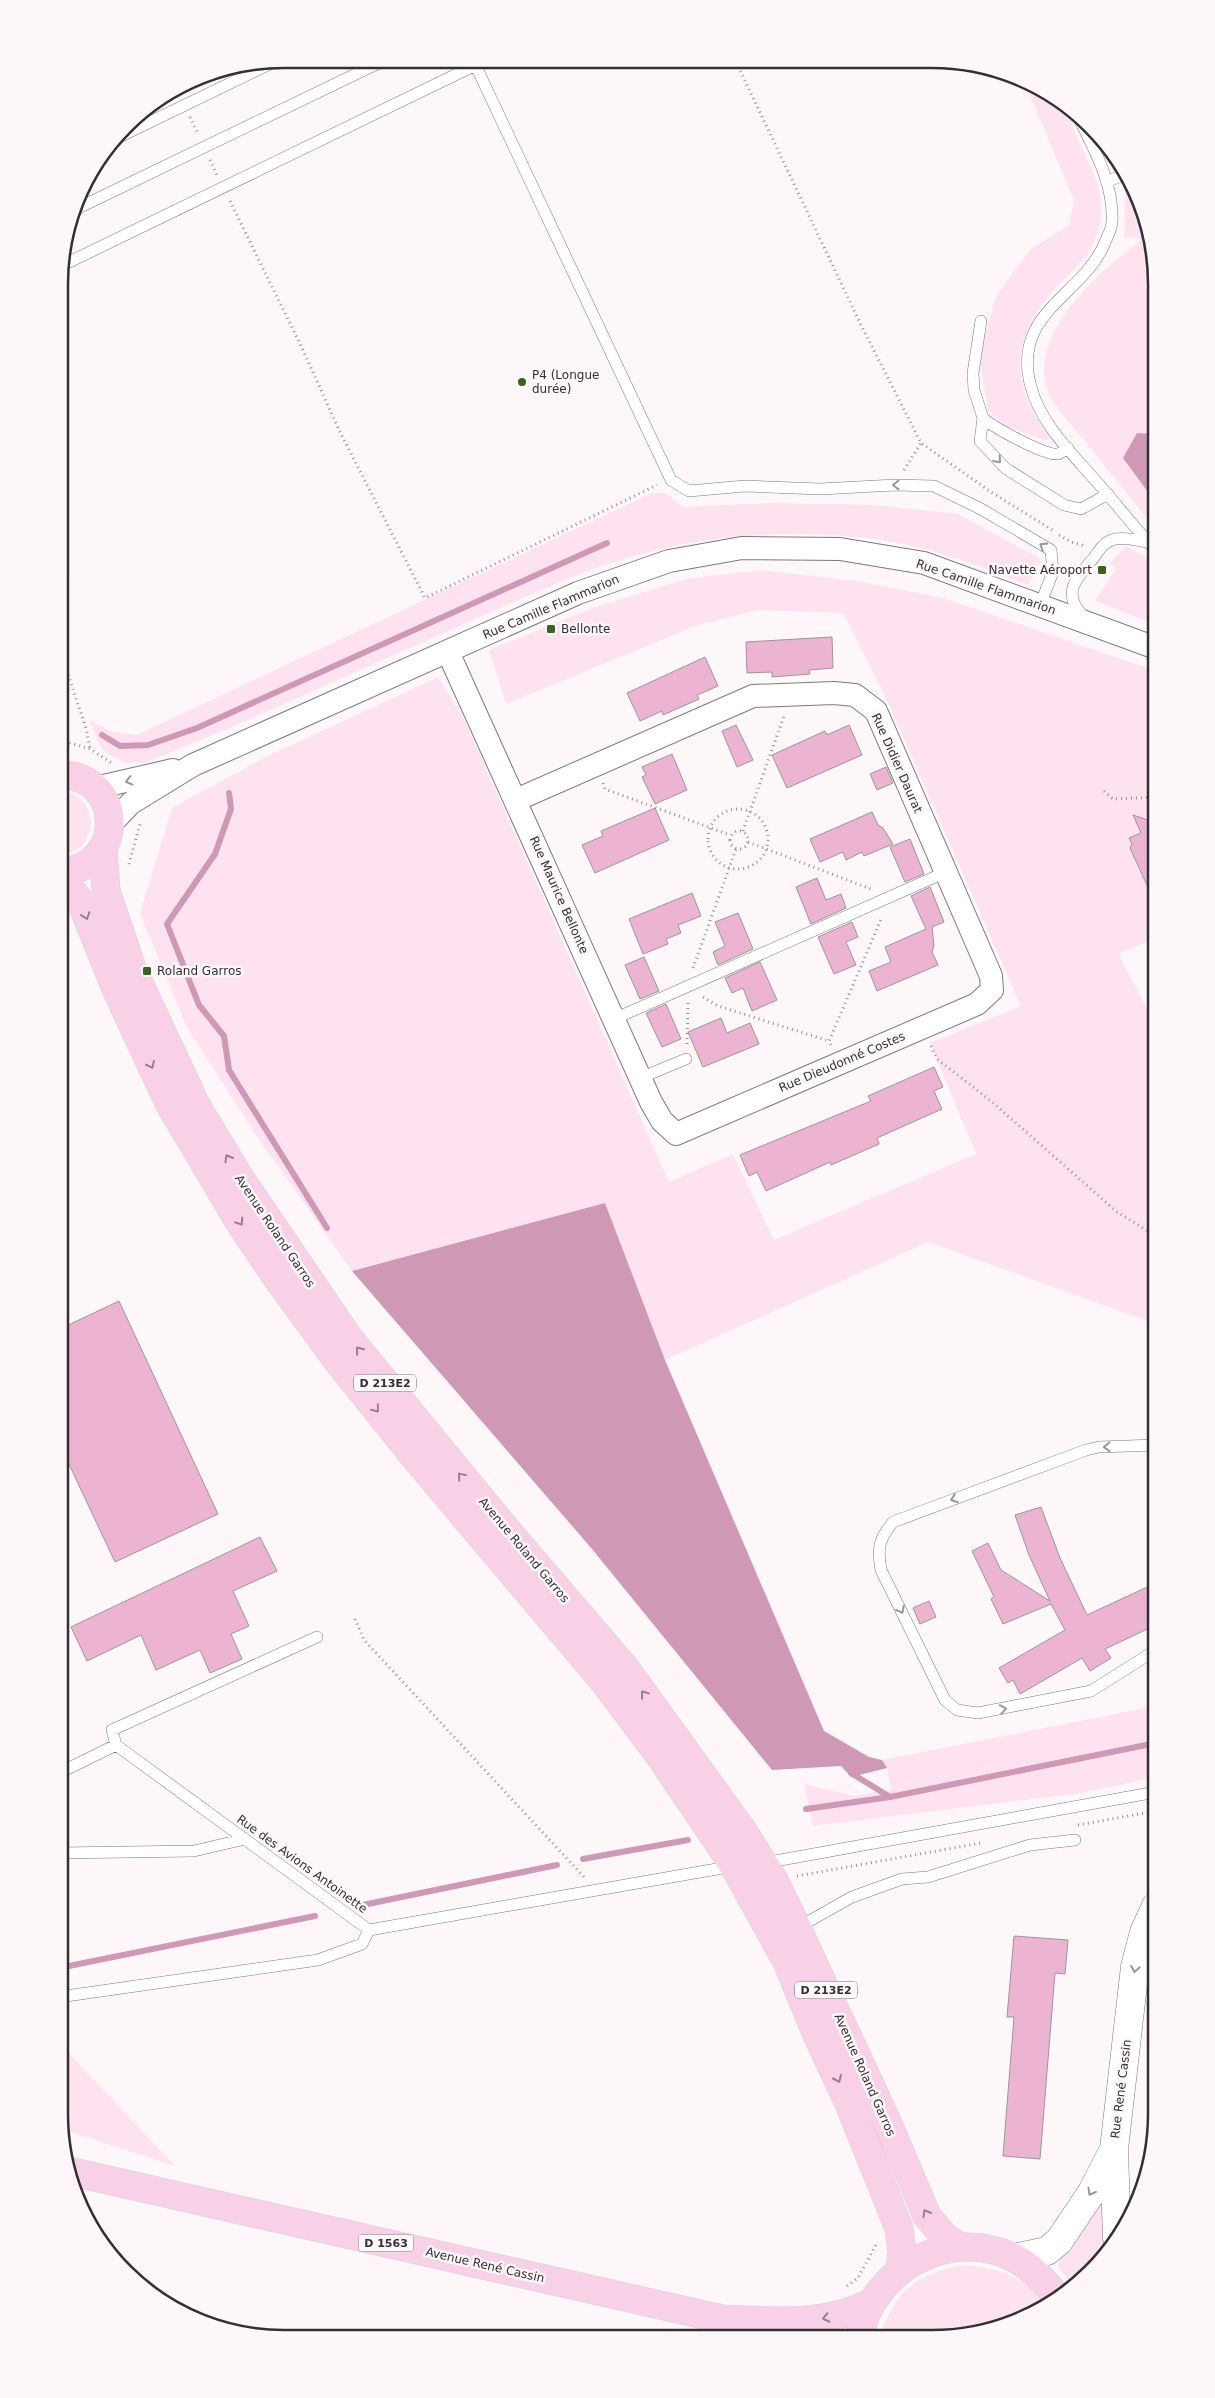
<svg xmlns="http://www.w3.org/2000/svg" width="1215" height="2398" font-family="'DejaVu Sans',sans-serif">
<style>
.green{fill:#fee2f0}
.water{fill:#cf98b5}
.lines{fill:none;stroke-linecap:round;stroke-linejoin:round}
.stream{stroke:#cf98b5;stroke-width:6}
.building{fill:#edb4d1;stroke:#9b9799}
.service-casing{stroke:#7e7a7c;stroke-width:12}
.minor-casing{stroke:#7e7a7c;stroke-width:24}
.tertiary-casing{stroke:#7e7a7c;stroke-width:29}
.primary-casing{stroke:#d6d6d6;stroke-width:29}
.path{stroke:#959193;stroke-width:3;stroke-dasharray:1 4;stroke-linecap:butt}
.service{stroke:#fff;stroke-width:11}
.minor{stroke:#fff;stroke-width:22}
.tertiary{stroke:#fff;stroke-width:28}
.primary{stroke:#f8d1e6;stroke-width:28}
.oneway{stroke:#989898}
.oneway2{stroke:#95808c}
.poi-dot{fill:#386320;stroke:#fdf7fa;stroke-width:2}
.labels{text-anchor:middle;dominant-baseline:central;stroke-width:5;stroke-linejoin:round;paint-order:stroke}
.shield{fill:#fdf7fa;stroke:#6f6c6d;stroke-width:1}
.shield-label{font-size:11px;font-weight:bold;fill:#323031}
.poi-label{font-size:12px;fill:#323031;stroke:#fdf7fa;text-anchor:start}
.street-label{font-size:12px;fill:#323031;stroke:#fdf7fa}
.rim{fill:none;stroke:#323031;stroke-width:2.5}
</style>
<rect width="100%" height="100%" fill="#fdf7fa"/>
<path class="green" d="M1023,79C1032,82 1055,95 1061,103C1069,112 1072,127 1077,137C1089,164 1107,194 1100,224C1094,258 1067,272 1048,297C1009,345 1012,390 1050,438L1047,441L1003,425L988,409L979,355L997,294L1031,249L1069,225L1074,200Z
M1130,182L1144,212L1156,284V434L1137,433L1123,458L1156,503V530C1131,498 1105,467 1080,435C1069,422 1052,405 1047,389C1029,330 1101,271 1141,240L1136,237L1124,238L1126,183Z
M652,493H665L683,507L772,503L874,505L958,514L1037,557L1041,561L1028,585C985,569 943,551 898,543C793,524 679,535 580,574C537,591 496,610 455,628C351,673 249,722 144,763H126L107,753L100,746L89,719L110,731L137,735Z
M1126,546L1145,557L1156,572V625L1095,601L1116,569L1110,563Z
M760,570L857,581L943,598L1156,671V938L1118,954L1156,1025V1324L928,1242L665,1360L605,1203L352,1271L256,1135L186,1026L140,913L172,808L266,757L438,677L464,719L669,1182L733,1154L774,1240L976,1154L930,1043L1021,1006L886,698L843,613L758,610L695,626L506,704L489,650L593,608L686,579Z
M60,792C101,791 101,855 60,854Z
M1156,1706V1777L1082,1793L813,1826L804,1784L855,1796L891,1790L887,1768L882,1760Z
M59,2043L175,2166L61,2129L59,2114Z
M1103,2198L1113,2246L1073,2286L1058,2267L1061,2260L1058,2255Z
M960,2265C994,2267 1027,2274 1045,2307L1003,2327L931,2339H879C894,2292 912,2277 960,2265Z"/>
<path class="water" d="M1137,433L1156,434V503L1123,458Z
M605,1203L665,1360L824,1731L869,1757L882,1760L887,1768L851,1777L841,1766L772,1770L592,1549L352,1271Z"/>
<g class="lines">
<path class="stream" d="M102,735L120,746L148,745L197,728L607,543
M229,793L231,809L215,854L167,924L199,1005L224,1036L229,1070L327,1228
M851,1773L890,1797
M806,1809L890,1797L1156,1743
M583,1859L688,1840
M358,1906L557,1865
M59,1968L315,1916"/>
</g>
<path class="building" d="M832,637L833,668L809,670L810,674L772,677V672L747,673L746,642Z
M705,657L718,686L697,695L699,699L663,715L662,711L640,721L627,693Z
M736,725L753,760L737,767L722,731Z
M849,725L862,755L787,788L772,755L825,731L827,735Z
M672,754L687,790L655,804L642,777L646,775L642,767Z
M886,767L893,783L877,790L870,774Z
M655,808L669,840L595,873L582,845L603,836L601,831Z
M872,812L878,825L883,828L893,844L864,856L862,852L846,860L843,852L820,862L810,839Z
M1133,815L1148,820L1156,816V905L1130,848L1132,844L1129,838L1141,833Z
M910,839L924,874L905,882L890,847Z
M817,878L826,900L841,894L846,908L811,924L796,887Z
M930,887L944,922L932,927L934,946L932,952L938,965L877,991L869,971L891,962L885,947L926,929L911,896Z
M692,893L701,916L678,925L681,933L666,939L668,944L643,954L629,919Z
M738,913L753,949L718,965L713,952L725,946L715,922Z
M852,922L858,937L846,942L856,965L834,974L818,937Z
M644,957L659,991L640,999L625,965Z
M760,962L777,1000L752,1011L743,988L732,993L725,978Z
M666,1004L681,1039L662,1047L646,1013Z
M721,1018L727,1033L750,1023L759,1044L703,1067L688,1032Z
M934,1067L943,1087L934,1091L942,1109L877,1138L879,1144L831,1165L830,1162L766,1191L757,1172L749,1176L740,1155L871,1101L868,1096Z
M119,1301L218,1514L115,1562L59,1443L60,1329Z
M1041,1507L1060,1558L1087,1615L1156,1583V1625L1105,1649L1111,1658L1090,1671L1082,1658L1020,1694L1013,1680L1008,1683L999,1668L1065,1630L1051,1604L1003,1624L991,1599L994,1597L972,1551L988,1543L1001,1570L1050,1601L1029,1555L1015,1515Z
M260,1537L277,1571L233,1591L249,1626L231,1634L242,1659L210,1673L200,1650L156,1670L141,1635L87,1661L71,1627Z
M929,1601L936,1617L920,1624L913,1608Z
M1014,1936L1068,1940L1065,1974L1055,1973L1040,2159L1003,2156L1014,2017H1007Z"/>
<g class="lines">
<defs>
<path id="service" d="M473,60L671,480L689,491L745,486L820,489L895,485L934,486L981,509L1051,550L1053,572L1040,605
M1076,112C1093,148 1114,182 1112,222C1112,228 1108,235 1106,240C1085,296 1010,311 1031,387C1041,426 1077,458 1102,488C1120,509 1138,531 1156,551
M117,138L280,59
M1108,181L1126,174
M74,210L387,59
M61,266L486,60
M981,321L973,373L974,390L983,418L980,441L1005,468L1064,505L1081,509L1108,494
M983,418C993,427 1045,456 1058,454C1061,453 1065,450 1068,448
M1084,617C1062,595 1074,581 1091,561C1096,556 1100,547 1106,543C1118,535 1134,540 1147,542
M614,1019L946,872
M640,1078L686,1059
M1156,1650L1091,1691L978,1713L957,1710L945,1700L881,1570C877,1548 879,1539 893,1522L1086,1450L1099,1447L1156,1445
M116,1745L112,1730L317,1637
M59,1773L116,1745L369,1930L734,1866
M59,1853L194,1851L245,1839
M764,1863L1156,1792
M797,1928L852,1897L902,1879L928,1877L1030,1845L1075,1840
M59,1997L318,1960L362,1944L369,1930"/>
<path id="minor" d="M448,652L651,1102L662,1121L676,1134L977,1004L992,990L991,976L876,711L855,695L834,693L753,696L516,800
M95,788L173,770
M110,825L131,803L193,765L578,593L669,561L742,548L840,549L924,563L1156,648"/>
<path id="tertiary" d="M1114,2150L1117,2238
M1014,2258L1047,2251L1059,2241L1092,2192L1114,2149L1135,1967L1144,1932L1156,1906"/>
<path id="primary" d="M103,849L106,891L132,968L196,1105L238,1175L348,1337L505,1528L626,1669L743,1831L775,1882L797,1928L886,2119L927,2216L945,2237L960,2247
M60,872C128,868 124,774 60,775
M60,876L81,902L116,989L169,1103L240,1223L279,1281L339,1363L416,1459L605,1683L659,1755L734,1866L787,1962L817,2035L849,2104L899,2228L902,2252L900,2269
M68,2171L722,2319C773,2321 825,2327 872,2302
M859,2339C870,2270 950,2225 1014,2258C1033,2268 1046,2283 1059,2299"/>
</defs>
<use href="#service" class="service-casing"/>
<use href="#minor" class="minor-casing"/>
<use href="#tertiary" class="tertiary-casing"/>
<use href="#primary" class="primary-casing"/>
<path class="path" d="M736,62L862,327L921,443L991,492L1054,531
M190,117L198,134
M210,160L217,175
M230,201L302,348L339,430L425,598L657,485
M904,470L921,443
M1059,535L1071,542L1085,546
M60,651L86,728L90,749
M60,740L90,749L112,763
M603,783L605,789L730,835
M1104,791L1113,799L1156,797
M708 839a30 30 0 1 1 60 0a30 30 0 1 1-60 0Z
M730 840a9 9 0 1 1 18 0a9 9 0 1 1-18 0Z
M743,831L784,716
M748,842L871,889
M129,864L140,824
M693,968L736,849
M703,997L718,1006L829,1041
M687,1044L688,1003
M831,1045L829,1041L882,917
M931,1046L937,1059L991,1101L1117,1212L1156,1236
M355,1619L364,1640L585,1878
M1078,1825L1156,1811
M797,1876L981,1843
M847,2286L858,2278L877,2243"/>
<use href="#service" class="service"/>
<use href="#minor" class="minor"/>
<use href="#tertiary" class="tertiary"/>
<use href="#primary" class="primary"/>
</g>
<defs><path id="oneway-chevron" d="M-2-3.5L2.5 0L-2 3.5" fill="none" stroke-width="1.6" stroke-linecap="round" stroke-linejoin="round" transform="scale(1.25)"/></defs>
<g class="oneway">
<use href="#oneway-chevron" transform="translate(998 460) rotate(49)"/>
<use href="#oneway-chevron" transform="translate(896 485) rotate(180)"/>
<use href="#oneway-chevron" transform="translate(1043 546) rotate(-148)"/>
<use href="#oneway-chevron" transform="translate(129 781) rotate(166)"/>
<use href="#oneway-chevron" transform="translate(1107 1447) rotate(178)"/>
<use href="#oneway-chevron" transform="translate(954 1499) rotate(160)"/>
<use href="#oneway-chevron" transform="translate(901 1610) rotate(63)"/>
<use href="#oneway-chevron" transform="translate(1003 1709) rotate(-11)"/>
<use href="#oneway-chevron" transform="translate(1135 1969) rotate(100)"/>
<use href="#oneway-chevron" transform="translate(1091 2192) rotate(119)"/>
</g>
<g class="oneway2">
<use href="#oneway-chevron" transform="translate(86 916) rotate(71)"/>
<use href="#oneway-chevron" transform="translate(151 1065) rotate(65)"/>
<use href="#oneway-chevron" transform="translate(228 1158) rotate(-120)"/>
<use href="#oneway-chevron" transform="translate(240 1222) rotate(57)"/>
<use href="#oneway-chevron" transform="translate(359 1350) rotate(-129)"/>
<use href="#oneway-chevron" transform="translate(376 1409) rotate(51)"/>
<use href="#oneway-chevron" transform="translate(461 1476) rotate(-130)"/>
<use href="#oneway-chevron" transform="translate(644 1694) rotate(-127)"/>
<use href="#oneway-chevron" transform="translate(838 2079) rotate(66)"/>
<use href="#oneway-chevron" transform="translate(926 2213) rotate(-120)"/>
<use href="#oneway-chevron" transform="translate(826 2318) rotate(168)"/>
</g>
<g class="poi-dot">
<circle cx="522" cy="382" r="5"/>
<rect x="1097" y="565" width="10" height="10" rx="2.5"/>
<rect x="546" y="624" width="10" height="10" rx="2.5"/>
<rect x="142" y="966" width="10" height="10" rx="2.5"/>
</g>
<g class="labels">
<g class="shield">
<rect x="354" y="1374.5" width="62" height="17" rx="4"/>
<rect x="795" y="1981.5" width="62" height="17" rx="4"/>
<rect x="358.5" y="2234.5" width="55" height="17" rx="4"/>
</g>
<g class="shield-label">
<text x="385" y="1383">D 213E2</text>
<text x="826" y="1990">D 213E2</text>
<text x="386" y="2243">D 1563</text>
</g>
<g class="poi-label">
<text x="532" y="375">P4 (Longue<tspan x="532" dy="14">durée)</tspan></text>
<text x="1092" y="570" text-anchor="end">Navette Aéroport</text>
<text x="561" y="629">Bellonte</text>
<text x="157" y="971">Roland Garros</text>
</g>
<g class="street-label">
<text transform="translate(986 587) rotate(19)">Rue Camille Flammarion</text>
<text transform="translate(551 607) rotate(-23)">Rue Camille Flammarion</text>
<text transform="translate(897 763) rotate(66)">Rue Didier Daurat</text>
<text transform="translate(559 895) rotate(66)">Rue Maurice Bellonte</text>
<text transform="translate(842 1062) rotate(-23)">Rue Dieudonné Costes</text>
<text transform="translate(275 1231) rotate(56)">Avenue Roland Garros</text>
<text transform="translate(524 1550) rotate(50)">Avenue Roland Garros</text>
<text transform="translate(302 1864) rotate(36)">Rue des Avions Antoinette</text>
<text transform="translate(865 2075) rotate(66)">Avenue Roland Garros</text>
<text transform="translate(1121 2089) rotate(-83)">Rue René Cassin</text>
<text transform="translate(485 2265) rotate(13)">Avenue René Cassin</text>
</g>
</g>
<path d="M0 0H1215V2398H0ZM284 68H932A216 216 0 0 1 1148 284V2114A216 216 0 0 1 932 2330H284A216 216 0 0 1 68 2114V284A216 216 0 0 1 284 68Z" fill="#fdf7fa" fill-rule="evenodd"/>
<path class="rim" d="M284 68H932A216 216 0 0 1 1148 284V2114A216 216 0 0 1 932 2330H284A216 216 0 0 1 68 2114V284A216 216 0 0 1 284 68Z"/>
</svg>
